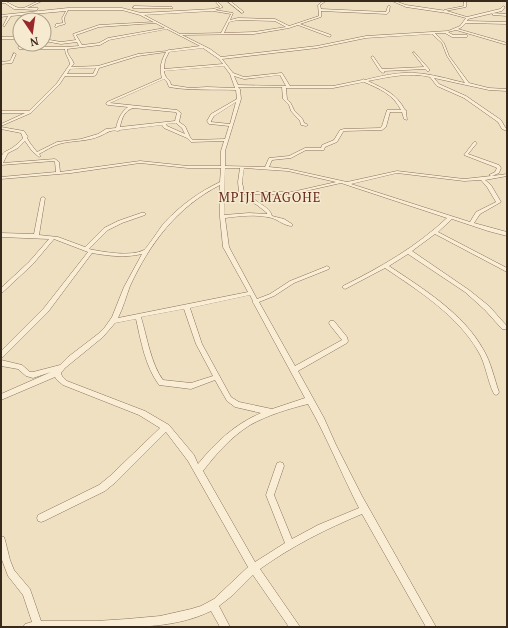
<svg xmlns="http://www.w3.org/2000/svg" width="508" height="628" font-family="'PT Serif',serif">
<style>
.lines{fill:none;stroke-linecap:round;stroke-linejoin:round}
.minor-casing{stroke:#897159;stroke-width:1}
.minor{fill:#f9edd5;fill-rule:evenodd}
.labels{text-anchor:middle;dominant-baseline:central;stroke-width:3;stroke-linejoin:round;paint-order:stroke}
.far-quarter-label{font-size:13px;letter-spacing:1px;fill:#65291c;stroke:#f6ead1}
</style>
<rect width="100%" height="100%" fill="#efe0c2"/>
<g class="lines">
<defs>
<path id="minor" d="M1,1C10,1 14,9 23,8C30,6 35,1 42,1L27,8H38L37,10L14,9L5,3H1Z
M217,1L223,7L215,10L233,13L230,20L238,18L275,19L289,26L319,16L318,5L323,1H326L320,5L321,9L386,12L388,6H390L389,12L387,14L321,11V17L300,24L331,35L330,37L298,25L289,28L254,34L182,35L210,49L221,57L317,46L366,36L448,31L460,26L466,18L447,13L406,7L392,1H395L406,5L447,11L467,17L500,9L503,6L505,7L502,11L468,19L467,21L507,22V24L466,23L462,27L458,29L507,43V45L456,30L448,32L453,35H467L468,36L467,37H452L445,33H435L444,43L449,56L469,83L489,88L507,89V91L489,90L434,78L439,84L466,96L501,120L505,127L507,129V131L502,129L498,122L464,98L437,86L430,77C410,72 388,77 368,81C384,89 396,93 405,110L407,111L406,112L407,120L404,119L402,112H390L386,127L382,130L344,131L343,132L337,142L325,147L324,150H306L291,158L272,160L269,167L288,169L347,182L397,171L464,179L491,176L489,175L495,172L497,168L495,167L464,155L474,142H476L477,143L468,154L499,165L501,168L499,173L492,176L507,174V176L485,180L491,185L501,202L480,214L474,223L507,232V236L488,231L452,219L438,232L507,268V272L435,234L412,251L469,290L489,306L506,325L507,327L506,329H502L485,310L465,292L408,254L389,266C422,288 463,313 483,349C491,362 494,378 499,392L498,394L496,395L494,394C487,380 486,364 478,351C457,315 419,291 385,268L347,288L345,289L342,287L343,286C381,267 416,247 447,218L341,183L292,194H250C254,203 270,206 272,216L284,219L292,224V226C285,226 278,220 272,218C256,214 240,216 225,218L229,247L257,299L270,294L290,281L325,267L327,266L330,268L329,269L294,283L274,296L259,302L295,366L342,340L330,325L329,323L330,321H334L347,337L348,341L347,343L298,371L324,418L336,445L362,496L436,627H426L362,514C326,529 292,546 260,569L298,624L300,627H289L253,575L233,595L219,606L230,627H220L211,611C176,628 138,627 100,627C74,627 49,627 23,627L25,624L32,622L23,595L8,576L2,560L1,536L4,537L5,540L10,560L14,570L30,589L41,621H96L127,619L160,616L191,609L201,606L214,599L248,567L188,461L166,432L116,482L105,491L44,521L41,522L38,521L37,518L38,515L99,485L110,476L160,428L139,415L63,385L57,380L55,377L1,400V394L51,372L33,378L26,376L18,369L1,366V360L22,365L30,372H33L60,365L68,357L98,334L105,327L112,317L124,287L142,254C125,258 109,256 92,253L48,312L3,357L1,358V351L44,308L88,252L54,239L33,264L3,292L1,293V288L29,262L49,239L1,237V233L34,234L41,198L43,197L45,198L39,235L58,237L85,247L104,228L118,221L141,213H145V215L122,223L108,230L89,249C103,252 131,257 144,250C147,248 160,228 164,223C181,205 199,192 220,182L221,168H188L140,163L71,173L1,179V177L56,172L55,162L54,161L1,165C1,148 6,154 16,145C19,143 21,140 23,138L21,133L1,129V127L24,131L28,137L27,138L30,143L37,152L57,142L81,139L98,134L106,129L116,128C118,119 121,112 128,107L108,105L106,104L107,102L162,78C159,68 161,61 166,52L138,56L99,68L96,75L94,76H65L59,85L31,113L1,126V124L25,113H1V111H29L57,83L70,64C69,58 65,55 65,49H19L18,47H66L79,46L77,42L61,44L44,41V39L61,42L76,40L73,34L99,25L154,22L155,23L99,27L76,35L82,45L99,43L108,38L165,28L140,15L122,10H68L64,18L65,24L58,26L56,28L55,27L56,24L63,23L62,18L66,11L11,16L4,27L3,26L8,16L1,17V15L68,8H122L141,13L213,9L220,7L216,2ZM213,11L231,14L221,33L180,34L144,15ZM238,20L275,21L286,27L254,32L224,33L229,22ZM167,29L200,46L170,50L169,49L167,51L138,54L98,66L71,67L74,64C72,58 67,55 67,49L100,45L109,40ZM432,34L442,43L447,56L465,83C448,79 432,74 415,73C398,72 381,76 365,80L363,79L362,80L333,86H290L282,73H281L244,77L233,73L222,59L317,48L366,38ZM203,48L219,59L223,64L164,69L165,60L169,52ZM224,66L230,74L235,88L207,87L190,88L171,85C170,78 165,80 164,71ZM96,68L93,74H67L70,69ZM280,75L286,86L238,85L234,76L244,79ZM164,79L167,82L169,87C191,91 213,89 236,90L237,99L211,114L207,121L209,124H210L229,126L225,139L193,140L190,137L185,126L179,122L181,113L177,110L110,103ZM364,82C380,89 393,94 401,110H387L382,126L380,128L344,129L340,130L334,140L322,145L321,148H305L289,156L269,158L265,167L225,166V151L241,99L240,89L238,87H282L283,99L289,105L291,111L300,121L301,125L306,126L308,125L307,124L304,123C303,117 297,115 294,110C291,104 292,104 287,99L286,88H333ZM236,102L230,124L211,122V121L214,116ZM133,108L175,112L177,113L175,121L120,127C122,118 124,111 133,108ZM176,123L182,128L185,134L167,126L166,124ZM162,125L164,128L187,138L191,142L224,141L221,151V166H188L140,161L60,172L59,162L55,159L3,163L8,153L18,148L25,141L32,151L39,157L41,156L39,154C45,151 52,146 59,144C73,140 87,142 100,136C107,133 111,129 118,131L120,130ZM225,168H240L238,182L239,192L241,194H245L250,201L257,205L267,213V214L249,213L224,215ZM244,168L288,171L336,182L292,192H244L242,182ZM397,173L464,181L481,180L487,187L496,202L476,212L470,222L351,184ZM220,185V217L223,247L248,292L118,318C123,308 126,297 130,286C150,243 177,207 220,185ZM250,295L253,301L252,302L254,304L305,398L272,409L239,402L231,397L202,344L190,308ZM184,309L196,344L213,376L191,383L163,380C151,364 147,337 141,317ZM136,319C141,341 145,366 159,385L191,389L215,380L227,401L235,407L261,413C235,424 216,442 198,464L194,455L169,425L145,411L67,381L62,376L61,373L65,368L103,337L115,323ZM308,404C327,437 341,473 359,508L318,525L292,539L274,495L284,466L283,463L280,462L277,463L266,495L285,543L255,562L203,471C216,454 231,437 250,425C268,415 288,409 308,404Z
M227,1H230L244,12L242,13Z
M464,1H466V7L445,11L444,10L464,6Z
M134,6L172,7L173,8H133Z
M492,13L507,14V16L493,15Z
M1,37H20V39H1Z
M414,52L429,69V71H427L425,69L384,71L385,72L383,73L380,71L371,57L373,56L382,69L424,67L413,53Z
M14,53L16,54L12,63L1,64V62L10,61Z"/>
</defs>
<use href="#minor" class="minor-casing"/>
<use href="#minor" class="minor"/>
</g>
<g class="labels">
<g class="far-quarter-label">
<text x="270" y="197">MPIJI MAGOHE</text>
</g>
</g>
<rect width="508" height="628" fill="none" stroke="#38291d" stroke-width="4"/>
<g transform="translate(32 32) rotate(167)"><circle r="19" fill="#f6ead1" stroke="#aa9d89"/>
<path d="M0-3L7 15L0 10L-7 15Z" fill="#99282c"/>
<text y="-6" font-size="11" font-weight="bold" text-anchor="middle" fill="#38291d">N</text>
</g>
</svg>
